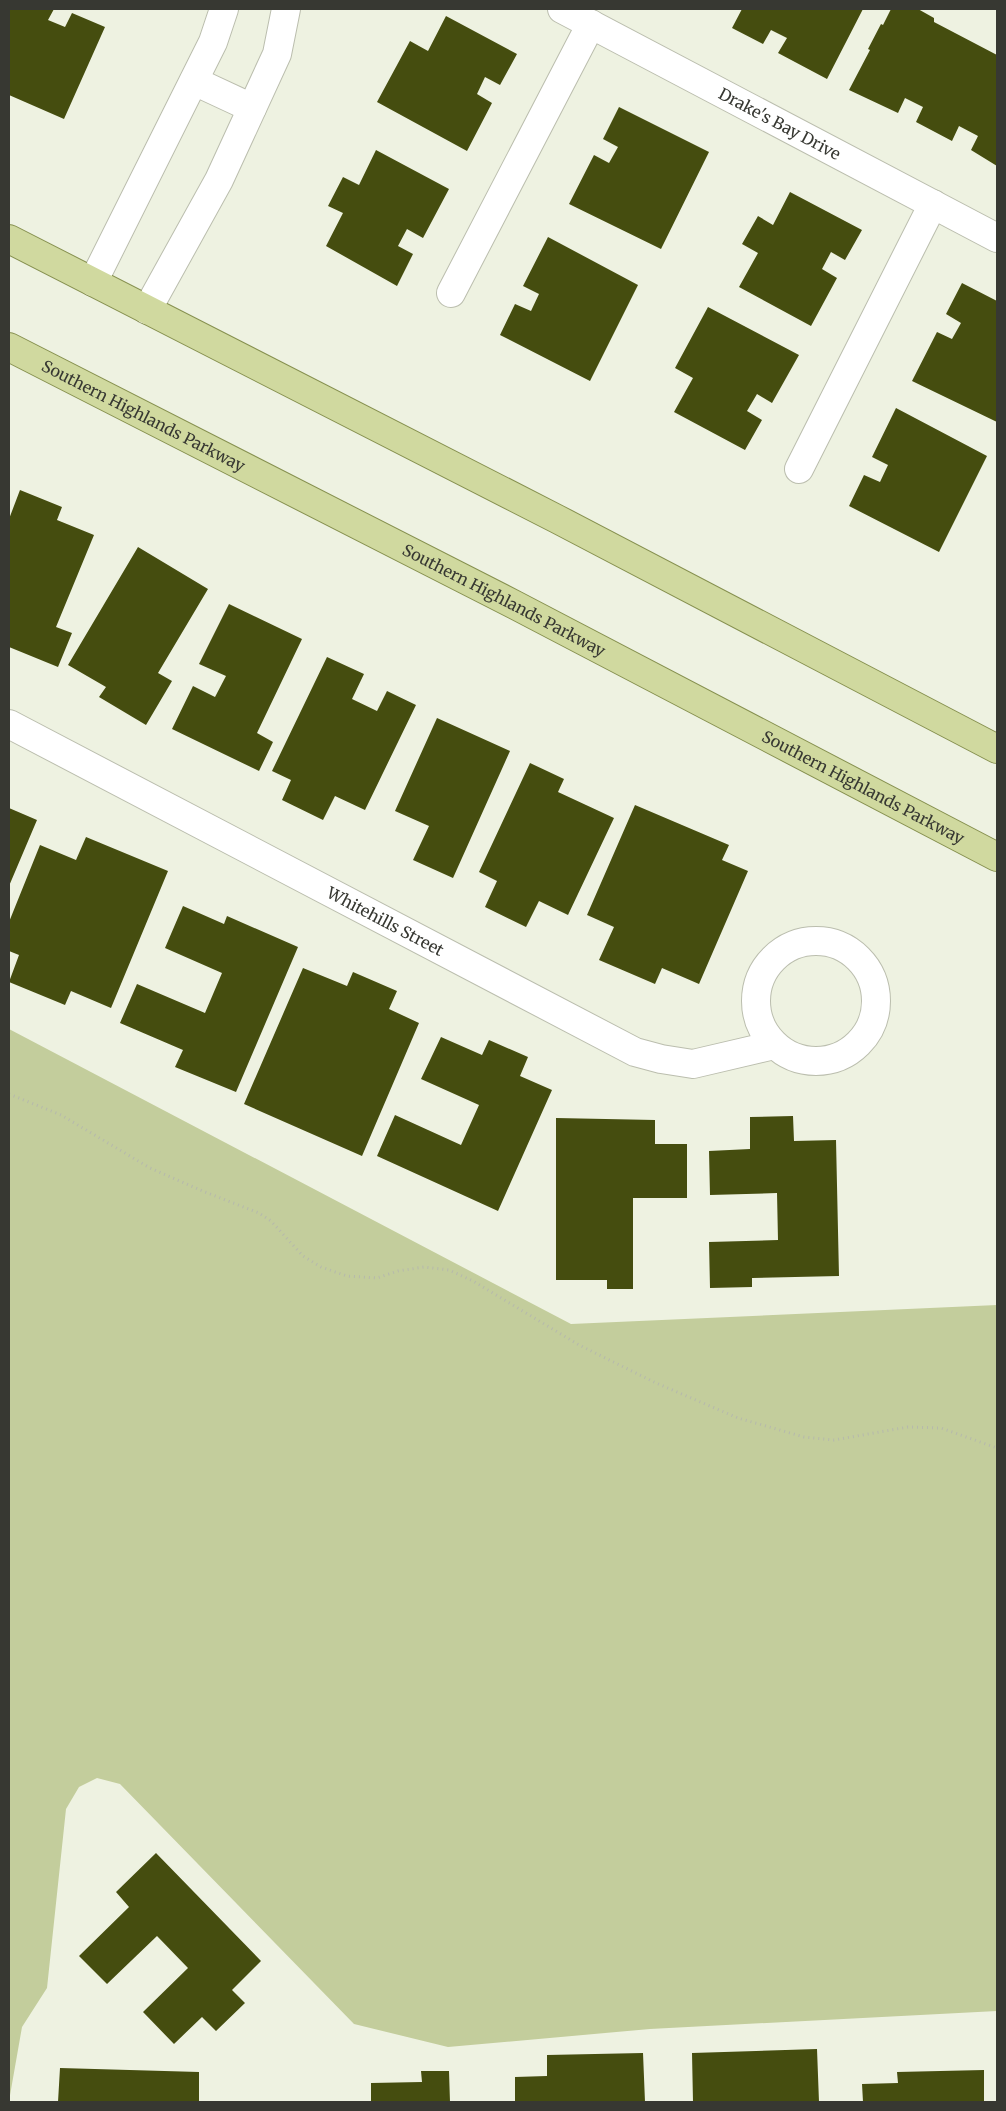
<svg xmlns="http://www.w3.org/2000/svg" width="1006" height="2111" font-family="Merriweather,serif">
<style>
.green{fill:#c3cd9c}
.building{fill:#454d0f}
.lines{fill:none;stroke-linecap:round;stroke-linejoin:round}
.minor-casing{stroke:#bbbeae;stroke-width:30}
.major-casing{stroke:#86904f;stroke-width:30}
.path{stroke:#b6b9ac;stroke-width:3;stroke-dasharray:1 4;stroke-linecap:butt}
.minor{stroke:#fff;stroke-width:28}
.major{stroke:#d0d99f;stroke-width:28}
.labels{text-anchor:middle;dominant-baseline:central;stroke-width:5;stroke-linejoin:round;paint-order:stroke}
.street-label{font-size:16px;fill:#373832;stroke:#fff}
</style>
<rect width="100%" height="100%" fill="#eef2e1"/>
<path class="green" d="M9,1029L571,1324L997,1305V2011L650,2029L448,2047L354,2024L120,1784L97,1778L79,1787L66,1809L47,1988L22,2027L9,2101Z"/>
<path class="building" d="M9,9H54L48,20L65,27L72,13L105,27L64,119L9,95Z
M742,9H863L827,79L778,53L787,38L771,30L763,44L732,28Z
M891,9H918L934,18V22L997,55V166L971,150L978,136L959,126L952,141L916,122L923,107L905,98L898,113L849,90L870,50L868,49L881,24L883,25Z
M446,16L517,54L500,85L485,77L477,94L492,103L467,151L377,102L410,41L428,51Z
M619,107L709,152L661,249L569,204L594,155L609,163L618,147L603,139Z
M376,150L449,189L423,238L407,229L398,246L413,254L397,286L326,246L343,213L328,206L343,177L359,185Z
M790,192L862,230L845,260L831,252L822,269L837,278L811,326L739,287L758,253L742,244L758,216L773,225Z
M548,237L638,285L590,381L500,335L515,304L531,311L539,294L523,286Z
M962,283L997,301V422L912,381L937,332L952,339L961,323L946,314Z
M708,307L799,355L772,403L757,394L747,411L762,420L745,450L674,412L693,378L675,368Z
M896,408L987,456L939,552L849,506L864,475L880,482L888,465L872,457Z
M20,490L62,507L57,520L94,535L56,627L72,633L58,667L9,647V519Z
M138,547L208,589L158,673L172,681L146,725L99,697L106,687L68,665Z
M229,604L302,639L257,733L273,742L259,771L172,729L193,686L215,697L226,676L199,664Z
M327,657L364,674L352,699L377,711L387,691L416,705L365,810L335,796L323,820L282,800L291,780L272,771Z
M437,718L510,751L453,878L413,860L429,826L395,811Z
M530,763L564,779L558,792L614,818L568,915L539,901L526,927L485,907L497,881L479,872Z
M635,805L729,845L722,860L748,871L699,984L662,968L655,984L599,960L614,927L587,915Z
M9,808L37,820L9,886Z
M86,837L168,871L111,1008L71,991L65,1005L9,982L19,955L9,951V922L40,845L76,860Z
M183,906L224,924L227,916L298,947L236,1092L175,1067L183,1050L120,1023L137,984L205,1013L222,973L165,948Z
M303,968L347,986L353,972L397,991L389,1009L419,1023L362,1156L244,1104Z
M441,1037L482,1055L489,1040L528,1057L520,1076L552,1090L498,1211L377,1156L395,1115L461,1145L479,1105L421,1079Z
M793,1116L794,1141L836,1140L839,1276L752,1278V1287L710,1288L709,1242L778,1240L777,1193L710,1195L709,1151L750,1149V1117Z
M556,1118L655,1120V1144H687V1198H633V1289H607V1280H556Z
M156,1853L261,1961L232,1990L245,2003L216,2031L202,2017L174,2044L143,2012L188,1968L157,1936L107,1984L79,1956L129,1907L116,1892Z
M817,2049L819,2102H693L692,2053Z
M643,2053L645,2102H515V2077L547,2076V2055Z
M60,2068L199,2072V2102H58Z
M984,2070V2102H863L862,2084L898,2083L897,2072Z
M421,2071H449L450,2102H371V2083L422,2082Z"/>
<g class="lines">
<defs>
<g id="minor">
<path id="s1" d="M562,9L997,238"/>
<path d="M194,81L252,108"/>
<path d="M93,282L213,42L224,9"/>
<path d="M451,293L591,24"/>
<path d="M147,310L219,180L277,54L286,9"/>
<path d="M799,469L933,204"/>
<path id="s2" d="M9,724L635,1052L661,1059L693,1064L774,1045"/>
<circle cx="816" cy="1001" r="60"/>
</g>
<g id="major">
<path d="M9,239L557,519L997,749"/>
<path id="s3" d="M9,347L515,605L997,857"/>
</g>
</defs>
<use href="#minor" class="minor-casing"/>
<use href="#major" class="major-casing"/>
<path class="path" d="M9,1094L61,1115L150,1168L205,1192L259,1213L271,1221L303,1256L321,1267L347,1276L377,1278L398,1271L424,1267L449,1270L473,1281L579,1345L656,1383L738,1418L804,1437L834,1440L908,1427L941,1428L997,1448"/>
<use href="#minor" class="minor"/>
<use href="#major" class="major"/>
</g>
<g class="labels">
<g class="street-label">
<text stroke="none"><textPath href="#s1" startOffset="246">Drake's Bay Drive</textPath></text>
<text stroke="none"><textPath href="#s3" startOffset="151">Southern Highlands Parkway</textPath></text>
<text stroke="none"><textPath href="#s3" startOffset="556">Southern Highlands Parkway</textPath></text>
<text stroke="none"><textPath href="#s3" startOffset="961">Southern Highlands Parkway</textPath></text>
<text stroke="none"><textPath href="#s2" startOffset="425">Whitehills Street</textPath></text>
</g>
</g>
<rect width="1006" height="2111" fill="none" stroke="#373832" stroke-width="20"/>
</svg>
